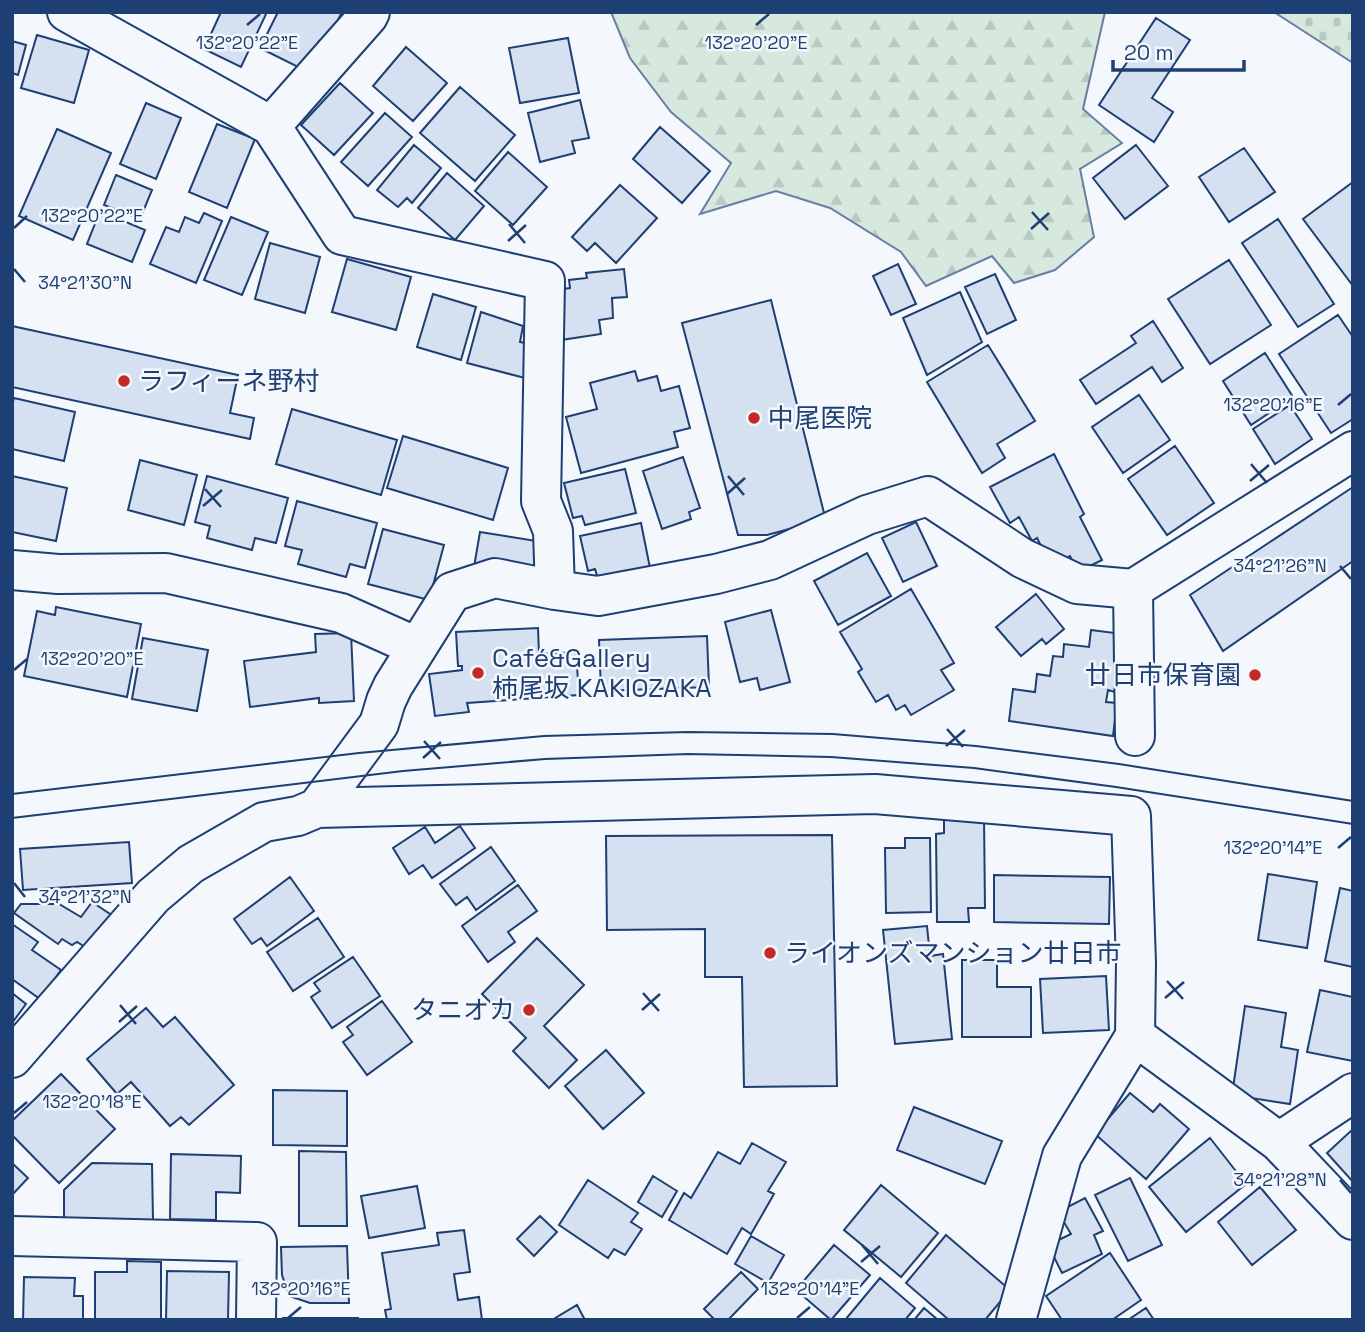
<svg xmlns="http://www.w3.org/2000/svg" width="1365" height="1332" font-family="'Space Grotesk','Noto Sans JP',sans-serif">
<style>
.forest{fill:url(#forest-firs);stroke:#687fa3;stroke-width:2}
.cemetery{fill:url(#cemetery-stones);stroke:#687fa3;stroke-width:2}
.building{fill:#d5e0f0;stroke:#1d3f73;stroke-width:2}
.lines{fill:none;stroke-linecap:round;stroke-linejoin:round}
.minor-casing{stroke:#1d3f73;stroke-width:42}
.minor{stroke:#f4f7fb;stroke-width:38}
.tram{stroke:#1d3f73;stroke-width:2}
.ticks{fill:none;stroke:#1d3f73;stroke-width:2.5}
.poi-dot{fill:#c62828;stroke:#f4f7fb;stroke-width:2.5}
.labels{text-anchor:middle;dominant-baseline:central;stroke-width:5;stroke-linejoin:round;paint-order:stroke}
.poi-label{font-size:26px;fill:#1d3f73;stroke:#f4f7fb;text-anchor:start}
.ticks-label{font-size:18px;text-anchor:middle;fill:#1d3f73;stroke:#f4f7fb;stroke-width:5;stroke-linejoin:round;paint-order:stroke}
</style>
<defs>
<pattern id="forest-firs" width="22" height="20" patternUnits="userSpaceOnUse" patternTransform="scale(1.75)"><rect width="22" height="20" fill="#d7e8df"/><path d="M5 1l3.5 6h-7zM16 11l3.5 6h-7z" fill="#b8c8c3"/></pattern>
<pattern id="cemetery-stones" width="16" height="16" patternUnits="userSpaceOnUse" patternTransform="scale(1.75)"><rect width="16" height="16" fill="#d7e8df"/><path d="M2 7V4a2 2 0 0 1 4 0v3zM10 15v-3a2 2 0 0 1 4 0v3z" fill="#b8c8c3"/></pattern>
</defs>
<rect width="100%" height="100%" fill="#f4f7fb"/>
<path class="forest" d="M611,12H1105L1083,109L1122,143L1080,169L1094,237L1055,270L1014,283L992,256L926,286L901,252L830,208L776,191L700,214L731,163L671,112L630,58Z"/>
<path class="cemetery" d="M1274,12H1353V63Z"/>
<path class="building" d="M221,12H267L241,67L204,49Z
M278,12H342L326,44L319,41L304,70L260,48Z
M1156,18L1190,40L1152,98L1173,112L1154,142L1099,105Z
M37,35L89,50L74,103L21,88Z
M568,38L579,93L520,103L509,48Z
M12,41L26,45L18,75L12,73Z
M406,47L447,83L413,121L373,86Z
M340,83L373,113L334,155L301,125Z
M460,87L515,135L475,181L420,133Z
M580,100L589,138L572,141L575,153L540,162L528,113Z
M146,103L181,118L156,179L120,164Z
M385,113L412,137L368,186L341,162Z
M217,124L255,139L227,208L189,192Z
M660,127L710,171L682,203L633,159Z
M57,129L111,153L73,240L19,216Z
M414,145L441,168L412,203L407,198L398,207L377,190Z
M1136,145L1168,186L1125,219L1093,178Z
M1244,148L1275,192L1229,222L1199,177Z
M508,152L547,187L513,225L475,191Z
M447,173L484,206L455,240L418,208Z
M116,175L152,190L140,219L104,205Z
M1353,182V286L1303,219Z
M620,185L657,218L616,263L595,243L587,251L572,237Z
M100,211L145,230L132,262L87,244Z
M204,213L222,221L196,283L150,264L166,227L179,232L185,217L199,223Z
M231,217L268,232L242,295L204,280Z
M1278,219L1334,304L1298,327L1242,243Z
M270,243L320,257L305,313L255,299Z
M347,259L411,277L396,330L332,312Z
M1229,260L1271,325L1210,364L1168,299Z
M898,264L916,304L891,315L873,276Z
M624,269L627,297L612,298L613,318L599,320L601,334L561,340L553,290L570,288L569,280L587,278L586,273Z
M995,274L1016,320L987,334L965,287Z
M960,292L982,342L927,375L903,318Z
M433,294L476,307L461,360L417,347Z
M771,300L824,513L804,525L767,535H738L682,323Z
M481,312L523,326L520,342L529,344L525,378L467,363Z
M1338,315L1353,337V419L1331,433L1279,354Z
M1153,321L1183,368L1162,382L1152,367L1096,404L1080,380L1136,343L1131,336Z
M12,326L238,375L230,413L254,418L250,439L12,387Z
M988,345L1035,421L997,444L1005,458L982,473L927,382Z
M1265,353L1293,397L1251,425L1223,381Z
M635,371L638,381L657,376L661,391L679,386L690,428L674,432L678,447L581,473L566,417L597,409L590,383Z
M1139,395L1170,440L1123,473L1092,427Z
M14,398L75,412L64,461L12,449V405Z
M1290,405L1312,439L1275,464L1253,429Z
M292,409L397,440L381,495L276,464Z
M403,436L508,468L493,520L387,488Z
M1175,446L1214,503L1167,535L1128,479Z
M1054,454L1084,514L1080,517L1102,560L1078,572L1070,556L1055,563L1046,556L1037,538L1032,541L1019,517L1010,523L990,487Z
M683,457L700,508L689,512L691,519L662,529L643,471Z
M140,460L197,475L184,525L128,510Z
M625,469L636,513L585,525L582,516L573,518L564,483Z
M12,476L67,488L56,541L12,532Z
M207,476L288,498L276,543L255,538L252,550L207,538L210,526L195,522Z
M1353,487V561L1223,651L1190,595Z
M297,501L377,523L365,568L350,564L346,577L298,564L302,550L285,546Z
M916,522L937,566L903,582L882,538Z
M641,523L650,568L598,579L595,569L588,571L580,536Z
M383,529L444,545L429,600L368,584Z
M480,532L549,543L544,579L474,567Z
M867,553L891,596L838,625L814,581Z
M911,589L954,663L941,670L954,690L911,715L905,705L896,710L888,695L876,702L858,672L862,669L840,632Z
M1036,594L1064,629L1046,644L1042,639L1021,656L996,627Z
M56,607L141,624L127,697L24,676L37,611L55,615Z
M771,610L790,682L760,690L757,678L740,682L725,622Z
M538,628L539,654L576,652L579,695L467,703L469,712L435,716L429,674L462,670V666H458L456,632Z
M1091,630L1123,634L1115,692L1108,690L1106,702L1117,703L1113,736L1009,721L1013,689L1035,692L1037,674L1050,676L1053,656L1063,657L1064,644L1089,647Z
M351,633L354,701L319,703V698L250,707L244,661L316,652L315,634Z
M707,636L709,687L601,691L599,640Z
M143,638L208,650L197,711L132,699Z
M984,816L985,908H968L969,922H937L936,834L944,833V817Z
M460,826L475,848L432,878L423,865L409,874L393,848L425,827L435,843Z
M832,835L837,1086L744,1087L742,977H705V929L607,930L606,836Z
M905,838H930L931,912L886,913L885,848H905Z
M129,842L132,883L23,890L20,849Z
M491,847L515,881L476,910L467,897L456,905L440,884Z
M1268,874L1317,882L1307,948L1258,940Z
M994,875L1110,877L1109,924L994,922Z
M290,877L314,911L267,946L261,938L252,944L234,919Z
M518,885L537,911L508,932L515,942L488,962L462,926Z
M1340,888L1353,891V967L1325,961Z
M92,902L113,916L85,947L77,942L72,945L62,939L58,944L14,913L21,904H59L81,917Z
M318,918L344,957L293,991L267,952Z
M12,924L38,942L32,950L61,970L40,999L12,979Z
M927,926L930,956L943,954L952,1039L895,1044L883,930Z
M537,938L584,985L544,1026L577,1060L549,1088L513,1051L526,1038L482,994Z
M353,957L380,996L332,1028L311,997L320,991L314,983Z
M962,960H997V987H1031V1037H962Z
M1106,976L1109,1030L1043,1033L1040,979Z
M1320,990L1353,997V1061L1307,1052Z
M12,993L26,1004L12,1023Z
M382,1001L412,1042L367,1075L343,1042L353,1035L347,1027Z
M1245,1006L1286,1013L1281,1047L1298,1050L1290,1104L1232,1095Z
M146,1008L163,1027L175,1017L234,1085L189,1125L181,1117L170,1126L131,1082L117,1094L87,1059Z
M606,1050L644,1093L603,1129L565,1086Z
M61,1074L115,1129L59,1183L12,1135V1121Z
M273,1090L347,1091V1146L273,1145Z
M1130,1093L1153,1112L1160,1104L1189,1129L1146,1179L1095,1134Z
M914,1107L1002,1141L985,1184L897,1150Z
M1353,1129V1182L1327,1153Z
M1210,1138L1246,1184L1186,1232L1149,1187Z
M752,1143L786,1162L768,1191L774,1194L751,1234L742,1228L727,1254L669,1220L684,1193L691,1198L718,1152L740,1164Z
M299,1151L346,1152L347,1226H299Z
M171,1154L241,1156L240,1193L216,1192V1220L170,1219Z
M12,1163L28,1178L12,1195Z
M92,1163L152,1164L153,1220H64V1190Z
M653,1176L677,1191L662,1217L638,1202Z
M1130,1178L1162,1245L1128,1261L1095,1195Z
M588,1180L638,1213L631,1222L642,1229L625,1255L614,1249L608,1258L559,1225Z
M881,1185L938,1233L901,1277L844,1230Z
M417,1186L425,1228L369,1238L361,1196Z
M1260,1187L1296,1230L1252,1265L1218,1222Z
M1085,1198L1103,1231L1094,1235L1102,1254L1062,1273L1048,1245L1071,1234L1058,1212Z
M540,1216L557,1232L534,1256L517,1239Z
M464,1230L470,1272L454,1274L458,1300L479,1297L482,1320H387L385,1310L391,1309L382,1253L439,1245L437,1233Z
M946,1235L1010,1290L985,1320H949L906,1283Z
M751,1236L784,1255L768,1283L735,1264Z
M834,1245L870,1275L831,1320L796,1290Z
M347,1246L349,1303H310L289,1296L282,1275L281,1247Z
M1110,1253L1141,1300L1112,1320H1062L1046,1296Z
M127,1261L161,1262V1320H95V1272H127Z
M167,1271L229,1272L228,1320H166Z
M741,1272L758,1289L728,1320H715L704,1309Z
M24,1277L75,1278L74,1296H83V1320H23Z
M880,1278L915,1308L905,1320H845Z
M577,1305L585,1320H552Z
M924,1308L938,1320H914Z
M1146,1308L1154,1320H1128Z
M283,1318H358V1320H283Z"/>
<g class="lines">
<defs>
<path id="minor" d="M67,12L271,126
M370,12L368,16L271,126L342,235L545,281L541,501L553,531L555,590
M12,570L58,574L166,573L341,613L417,647
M1135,736L1133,589L1353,451
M317,808L379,724L386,701L393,686L452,592L495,578L555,590L598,596L716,574L770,560L867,515L928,496L1022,558L1077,584L1133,589
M1135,1036L1279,1142L1353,1220
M12,1058L153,896L191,864L264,822L298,816L317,808L875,794L1131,816L1136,963L1135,1036L1062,1156L1016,1320
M1279,1142L1353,1093
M12,1236L257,1242L256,1320"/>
</defs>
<use href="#minor" class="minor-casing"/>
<use href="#minor" class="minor"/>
<path class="tram" d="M12,794L359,753L544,736L688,732L833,734L976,746L1119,764L1353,801
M12,818L403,771L545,759L688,754L831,757L974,768L1116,787L1353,824"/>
</g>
<path class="ticks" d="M247,25L260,14M756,25L769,14M1032,212L1048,230M509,224L525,243M14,228L27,216M1031,229L1049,213M508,241L526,225M14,269L25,282M1338,405L1351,394M1251,464L1267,483M728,476L744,495M1250,481L1269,465M205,489L221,507M727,494L745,478M203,506L222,490M1340,566L1351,579M14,670L27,659M947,729L963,747M424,741L440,759M946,746L965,730M423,758L441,742M1338,848L1351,837M14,883L25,897M1167,981L1183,999M643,993L659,1011M1165,998L1184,982M120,1005L136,1024M642,1010L660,994M119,1022L137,1006M14,1113L27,1102M1340,1180L1351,1193M862,1245L878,1264M861,1262L880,1246M288,1318L301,1307M797,1318L810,1307"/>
<g class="poi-dot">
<circle cx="124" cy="381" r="7"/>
<circle cx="754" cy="418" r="7"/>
<circle cx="478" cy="673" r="7"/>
<circle cx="1255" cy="675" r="7"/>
<circle cx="770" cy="953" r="7"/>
<circle cx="529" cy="1010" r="7"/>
</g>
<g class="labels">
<g class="poi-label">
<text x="138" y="381">ラフィーネ野村</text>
<text x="768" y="418">中尾医院</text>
<text x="492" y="658">Café&amp;Gallery<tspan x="492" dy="30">柿尾坂 KAKIOZAKA</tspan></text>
<text x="1241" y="675" text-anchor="end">廿日市保育園</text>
<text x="784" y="953">ライオンズマンション廿日市</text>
<text x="515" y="1010" text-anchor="end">タニオカ</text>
</g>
</g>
<g class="ticks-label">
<text x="247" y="49">132°20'22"E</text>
<text x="756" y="49">132°20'20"E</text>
<text x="92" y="222">132°20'22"E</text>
<text x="85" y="289">34°21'30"N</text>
<text x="1273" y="411">132°20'16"E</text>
<text x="1280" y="572">34°21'26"N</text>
<text x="92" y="665">132°20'20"E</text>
<text x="1273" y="854">132°20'14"E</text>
<text x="85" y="903">34°21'32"N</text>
<text x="92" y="1108">132°20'18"E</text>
<text x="1280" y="1186">34°21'28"N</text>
<text x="301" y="1295">132°20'16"E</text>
<text x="810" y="1295">132°20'14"E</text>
</g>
<rect width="1365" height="1332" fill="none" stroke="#1d3f73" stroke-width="28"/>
<path d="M1113 60v10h131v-10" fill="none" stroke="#1d3f73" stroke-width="3.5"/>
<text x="1124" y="60" font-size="21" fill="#1d3f73" stroke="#f4f7fb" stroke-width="5" paint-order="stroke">20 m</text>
</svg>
